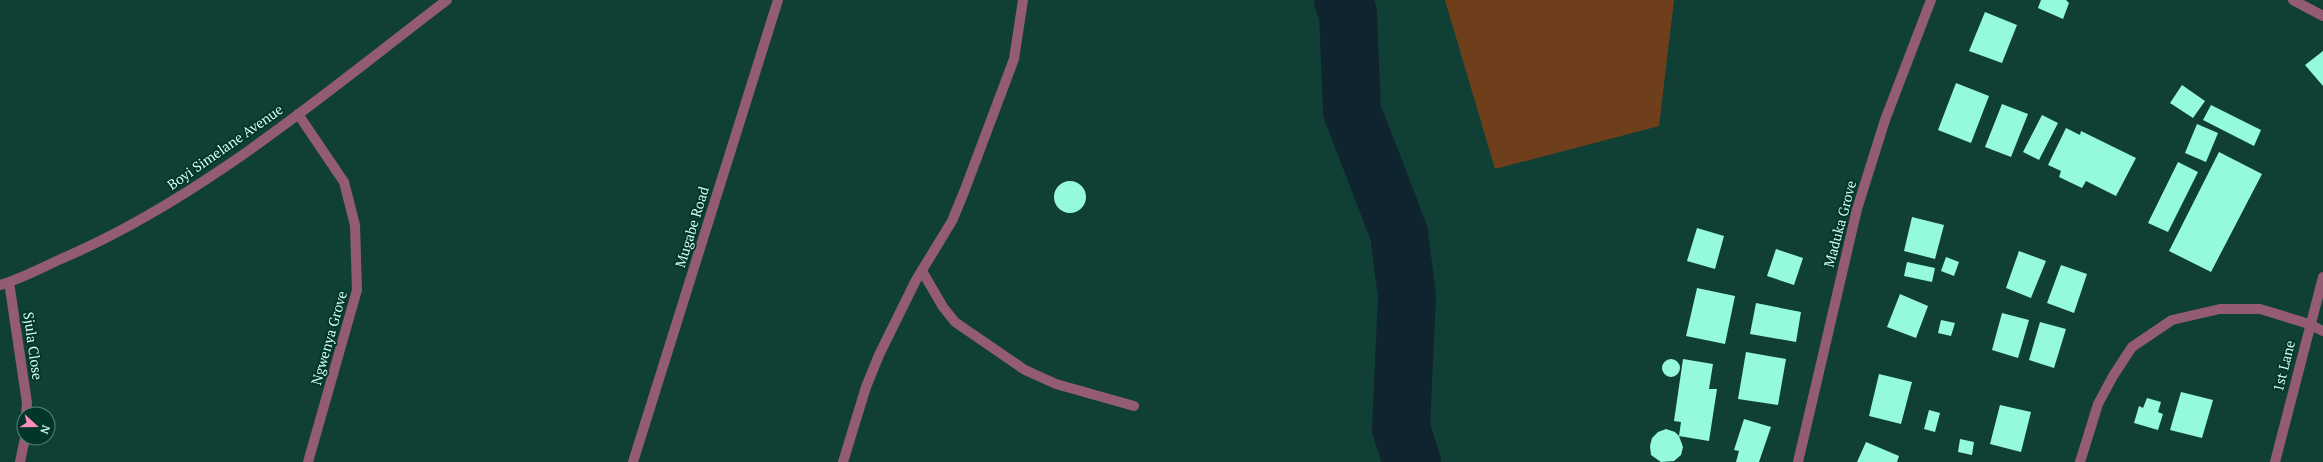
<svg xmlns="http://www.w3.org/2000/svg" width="2323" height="462" font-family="'PT Serif',serif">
<rect width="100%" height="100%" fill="#104035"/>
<path fill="#6f3f1b" d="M1445,0H1674L1659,126L1495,169Z"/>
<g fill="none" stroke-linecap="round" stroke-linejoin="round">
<path stroke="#102430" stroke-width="58" d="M1343,0L1348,13L1352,111L1399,233L1407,296L1401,428L1412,462"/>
</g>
<path fill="#95f9de" d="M2041,0H2066L2069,3L2063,19L2038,8Z
M1985,12L2017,25L2002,63L1969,51Z
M2323,51V86L2305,65Z
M1956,83L1989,96L1971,143L1938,130Z
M2182,85L2205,101L2193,118L2170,103Z
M2002,104L2028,114L2011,157L1985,147Z
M2211,105L2261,130L2254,146L2203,120Z
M2042,115L2058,123L2039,160L2023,152Z
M2197,124L2218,133L2206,162L2185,153Z
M2066,128L2080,135L2081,131L2136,158L2116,196L2086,181L2082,188L2059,177L2061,171L2048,165Z
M2219,152L2262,174L2211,272L2169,251Z
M2178,162L2198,172L2168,232L2148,223Z
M1054 197a16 16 0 1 1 32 0a16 16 0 1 1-32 0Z
M1912,217L1944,225L1935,259L1904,251Z
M1697,228L1724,236L1715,269L1687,261Z
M1776,249L1803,258L1794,285L1767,276Z
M2019,251L2046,261L2031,298L2006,288Z
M1946,257L1959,262L1954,276L1941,271Z
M1907,262L1935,268L1932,282L1904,276Z
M2061,265L2087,274L2074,313L2047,303Z
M1697,288L1735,296L1725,344L1686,336Z
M1900,294L1928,306L1916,338L1887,327Z
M1756,303L1801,312L1796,342L1750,334Z
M2002,313L2029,320L2018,358L1992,350Z
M1941,320L1955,323L1951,336L1938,333Z
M2040,322L2066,329L2054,368L2029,360Z
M1746,352L1786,359L1778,405L1738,399Z
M1662 368a9 9 0 1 1 18 0a9 9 0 1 1-18 0Z
M1683,359L1713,364L1709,389H1717L1709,441L1679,436L1683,447L1681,455L1674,461L1661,462L1651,455L1650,446L1652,438L1658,432L1666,429L1675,432L1679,436L1681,422L1674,421Z
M1879,374L1912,382L1901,424L1869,416Z
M2181,392L2213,400L2202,438L2170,430Z
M2147,398L2161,402L2158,412L2163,414L2158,430L2134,423L2139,406L2143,408Z
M2000,405L2031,412L2021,452L1990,444Z
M1929,410L1940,413L1935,432L1924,429Z
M1744,419L1771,427L1759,462H1736L1739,451L1734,450Z
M1960,439L1974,442L1972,455L1958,452Z
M1866,442L1899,456L1897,462H1857Z"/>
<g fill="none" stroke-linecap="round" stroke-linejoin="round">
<path stroke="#935c72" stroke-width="10" d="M2293,0L2323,16
M298,114L344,182L355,225L357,290L308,462
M922,271L943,307L955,322L1025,370L1056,384L1134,406
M9,282L27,403L26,414
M0,285C21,279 41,268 61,259C202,199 326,92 447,0
M20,462L25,438
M633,462L778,0
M843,462L866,387L879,355L916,280L952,221L964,192L1014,59L1023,0
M1798,462L1857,209L1885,120L1931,0
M2080,462L2098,404L2113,376L2132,347L2172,320L2220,309H2260L2309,324L2323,331
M2275,462L2323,277"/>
</g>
<g text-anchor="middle" stroke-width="4" stroke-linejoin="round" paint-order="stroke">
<g font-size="14" fill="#d4fdf1" stroke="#02362b">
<text transform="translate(225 147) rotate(-35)" y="5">Boyi Simelane Avenue</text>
<text transform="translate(1840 224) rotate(-75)" y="5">Maduka Grove</text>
<text transform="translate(692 227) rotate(-73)" y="5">Mugabe Road</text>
<text transform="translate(329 338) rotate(-74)" y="5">Ngwenya Grove</text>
<text transform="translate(33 346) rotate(82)" y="5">Sjula Close</text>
<text transform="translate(2284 366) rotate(-76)" y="5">1st Lane</text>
</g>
</g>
<g transform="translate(36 426) rotate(111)"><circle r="19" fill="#02362b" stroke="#56867a"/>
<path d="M0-3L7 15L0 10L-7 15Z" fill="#fe8ebd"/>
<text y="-6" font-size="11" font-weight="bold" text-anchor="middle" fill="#d4fdf1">N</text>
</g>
</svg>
